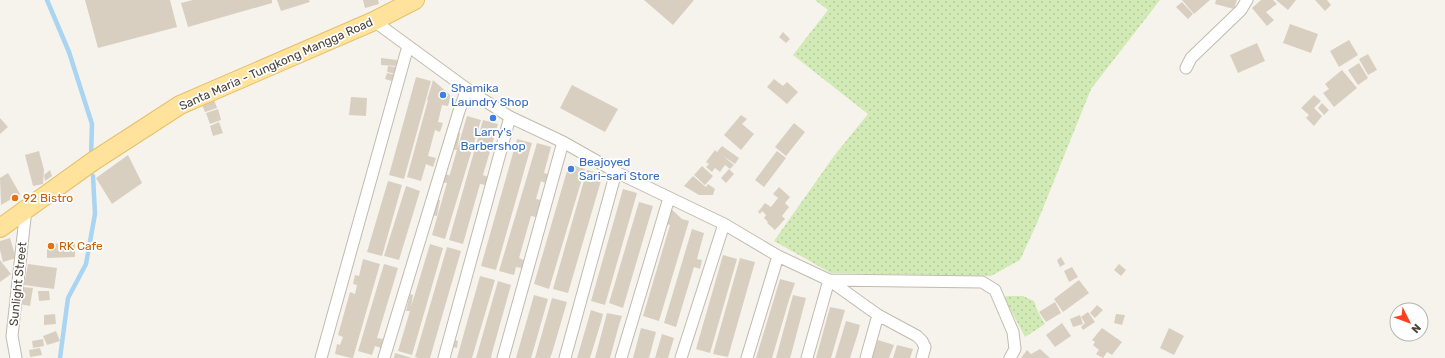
<svg xmlns="http://www.w3.org/2000/svg" width="1445" height="358" font-family="Rubik,sans-serif">
<defs>
<pattern id="green-dots" width="8" height="8" patternUnits="userSpaceOnUse"><rect width="8" height="8" fill="#d2eab5"/><path d="M2 2h.1M6 6h.1" fill="none" stroke="#b6ca9c" stroke-width="1.8" stroke-linecap="round"/></pattern>
</defs>
<rect width="100%" height="100%" fill="#f6f3ec"/>
<path fill="url(#green-dots)" d="M815,0H1160L1091,89L1037,223L1020,260L991,276L831,273L774,241L834,156L868,114L793,55L828,10Z
M1009,296H1023L1034,301L1038,312L1045,324L1025,337L1004,297Z"/>
<g fill="none" stroke-linecap="round" stroke-linejoin="round">
<path stroke="#a9d4f2" stroke-width="4.5" d="M47,0L69,52L92,124L91,157
M60,358L68,298L86,264L95,214L93,176"/>
</g>
<path fill="#d8cfc1" d="M85,0H170L177,27L98,48Z
M193,0H272V3L188,27L181,3Z
M277,0H309L310,2L281,11Z
M363,0H378L379,4L365,8Z
M644,0H694L673,25Z
M1182,0H1210L1194,14Z
M1216,0H1237L1234,9L1215,4Z
M1261,0H1273L1277,4L1266,12L1274,20L1267,26L1252,8Z
M1276,0H1296L1288,10Z
M1315,0H1327L1331,5L1325,11Z
M1182,2L1193,14L1188,19L1176,7Z
M1290,24L1318,34L1311,53L1283,43Z
M783,32L790,39L786,43L779,37Z
M1349,40L1358,55L1339,67L1330,51Z
M1257,43L1265,61L1238,73L1230,55Z
M1368,54L1377,70L1368,75L1359,59Z
M381,58L397,60V66L381,65Z
M1359,63L1368,78L1358,85L1348,70Z
M388,66L397,67L396,74L387,72Z
M1342,70L1357,88L1334,107L1323,93L1329,89L1325,84Z
M387,73L396,75L395,82L385,79Z
M416,77L431,81L404,179L389,175Z
M774,79L783,86L787,82L798,92L787,104L767,87Z
M433,80L450,95V98L448,106L442,105L438,122L443,123L440,132L435,130L428,156L436,158L433,167L426,164L421,181L407,177L428,100H427Z
M572,85L618,109L605,132L560,108Z
M1314,95L1321,101L1314,108L1322,116L1314,126L1306,118L1309,115L1301,108Z
M213,97L217,108L205,112L201,102Z
M351,97L367,98L366,116L349,115Z
M1322,103L1329,110L1324,115L1318,108Z
M218,109L221,120L210,124L206,113Z
M741,115L747,119L742,124L754,134L741,150L724,135Z
M467,116L481,120L445,239L432,235L447,183L441,182L444,174L449,175V177Z
M0,118L8,127L0,134Z
M483,120L498,124L483,175L488,177L485,185L480,184L463,244L449,240Z
M219,122L223,133L213,136L210,126Z
M794,123L805,132L786,156L775,147Z
M455,132L460,133L457,150L452,149Z
M517,139L532,143L496,270L481,266Z
M537,143L551,147L544,173L548,174L545,183L541,181L536,199L541,200L536,217L531,216L519,258L524,260L522,268L516,267L514,275L499,271Z
M722,146L739,158L735,164L723,156L734,165L730,169L725,165L720,172L715,168L712,172L706,167L709,164L706,162L715,150L717,152Z
M39,151L44,170L43,184L33,186L25,155Z
M777,151L786,158L764,187L755,180Z
M128,155L142,183L112,204L96,178Z
M569,164L585,169L549,289L534,284Z
M702,166L713,176L705,185L694,175Z
M729,169L734,174L726,183L721,178Z
M50,170L52,176L45,181L44,175Z
M587,170L603,174L568,293L553,289Z
M8,173L20,194L1,205L0,178Z
M693,176L706,187L708,184L715,189L713,195H699L684,186Z
M388,181L402,185L382,256L367,252Z
M406,186L420,191L399,260L384,256Z
M779,187L790,197L785,203L789,207L782,216L785,219L775,230L767,223L768,222L764,218L766,215L762,211L760,214L758,212L765,203L771,207L778,198L773,194Z
M623,189L637,193L605,305L591,301Z
M436,199L440,200L437,216L432,215Z
M639,202L653,206L623,308L609,303Z
M668,206L682,219L689,221L659,321L643,316L670,225L663,223Z
M692,229L704,233L697,259L702,260L700,269L694,267L676,327L664,323Z
M10,238L16,258L3,262L0,250V241Z
M75,243V257L47,258V244Z
M430,244L443,248L412,355L398,351L410,311H406L410,294L413,295L411,307Z
M447,247L461,251L430,358H418L415,357Z
M723,255L737,259L710,353L696,349Z
M1061,257L1065,264L1060,267L1057,260Z
M740,258L755,262L728,357L713,354Z
M363,259L380,264L353,358H351L335,354L337,344L340,345L343,337L338,335L350,292L355,294L357,285L353,284L355,275L359,276Z
M0,260L11,274L0,282Z
M28,264L57,268L54,289L24,285Z
M384,264L398,268L377,338L383,339L381,348L375,346L372,355L358,351Z
M1119,264L1126,270L1121,276L1114,270Z
M1072,267L1078,277L1069,282L1064,271Z
M480,276L495,280L485,314L472,358H457Z
M780,279L795,283L789,300L772,358H756Z
M1079,280L1089,293L1063,312L1054,299Z
M498,281L511,285L492,353L491,358H476Z
M23,287L33,288L30,306L19,304Z
M38,291H49L50,300L39,301Z
M534,295L548,299L536,341L531,358H516Z
M793,295L806,298L791,355L790,358H776Z
M552,298L567,302L552,353L550,358H535Z
M1055,302L1061,313L1046,322L1039,312Z
M1097,305L1103,310L1095,318L1090,313Z
M830,307L845,310L831,358H816Z
M591,310L603,314L601,322L590,358H577Z
M1088,312L1095,322L1083,330L1081,327L1085,323L1081,317Z
M607,313L622,316L619,325L610,358H595Z
M55,314L56,324L44,325V315Z
M1116,314L1125,315L1122,325L1114,323Z
M1080,315L1083,324L1073,327L1070,319Z
M846,321L860,325L858,333L850,358H835Z
M1062,323L1071,336L1055,347L1046,335Z
M641,328L656,332L649,358H633Z
M1102,328L1122,342L1112,355L1107,352L1103,358L1096,354L1099,350L1093,345L1095,342L1092,340Z
M1169,328L1184,336L1174,355L1160,348Z
M56,331L60,341L47,345L43,336Z
M662,334L674,338L668,358H655Z
M43,339L44,346L33,348L32,341Z
M454,340L458,341L457,348L453,347Z
M878,340L894,345L889,358H872Z
M897,345L913,349L910,358H893Z
M40,348L42,355L30,357L29,350Z
M1040,349L1050,358H1021L1027,350L1031,354Z
M395,353L412,358H394Z"/>
<g fill="none" stroke-linecap="round" stroke-linejoin="round">
<g stroke="#c2bbae" stroke-width="13">
<path id="street" d="M374,21L467,89L510,117L563,142L616,172L724,224L778,256L829,280L878,315L917,336L922,341L925,347L922,358
M1186,68L1191,58L1241,10L1247,0
M829,280L982,282L995,290L1013,332L1015,349L1010,358
M16,358L12,336L26,209
M321,358L408,46
M384,358L459,111L467,89
M444,358L510,117
M503,358L563,142
M565,358L616,172
M621,358L669,198
M681,358L724,224
M747,358L778,256
M807,358L829,280
M866,358L878,315"/>
</g>
<g stroke="#e6c16a" stroke-width="20">
<path id="primary" d="M0,228L92,162L180,105L374,21L415,0"/>
</g>
<use href="#street" stroke="#fff" stroke-width="11"/>
<use href="#primary" stroke="#ffe39c" stroke-width="18"/>
</g>
<g fill="#3f7fe0" stroke="#fff" stroke-width="1.5">
<circle cx="443" cy="95" r="4"/>
<circle cx="493" cy="118" r="4"/>
<circle cx="571" cy="169" r="4"/>
</g>
<g fill="#e8710a" stroke="#fff" stroke-width="1.5">
<circle cx="15" cy="198" r="4"/>
<circle cx="51" cy="246" r="4"/>
</g>
<g text-anchor="middle" stroke-width="3.5" stroke-linejoin="round" paint-order="stroke">
<g font-size="12" fill="#4b4439" stroke="#fff">
<text transform="translate(276 64) rotate(-24)" y="4">Santa Maria - Tungkong Mangga Road</text>
<text transform="translate(18 284) rotate(-84)" y="4">Sunlight Street</text>
</g>
<g font-size="12" fill="#366cbe" stroke="#fff" text-anchor="start">
<text x="451" y="92">Shamika<tspan x="451" dy="14">Laundry Shop</tspan></text>
<text x="493" y="136" text-anchor="middle">Larry's<tspan x="493" dy="14">Barbershop</tspan></text>
<text x="579" y="166">Beajoyed<tspan x="579" dy="14">Sari-sari Store</tspan></text>
</g>
<g font-size="12" fill="#c56008" stroke="#fff" text-anchor="start">
<text x="23" y="202">92 Bistro</text>
<text x="59" y="250">RK Cafe</text>
</g>
</g>
<g transform="translate(1409 322) rotate(132)"><circle r="19" fill="#ffffff" stroke="#b7b4b0"/>
<path d="M0-3L7 15L0 10L-7 15Z" fill="#fc3f1d"/>
<text y="-6" font-size="11" font-weight="bold" text-anchor="middle" fill="#4b4439">N</text>
</g>
</svg>
